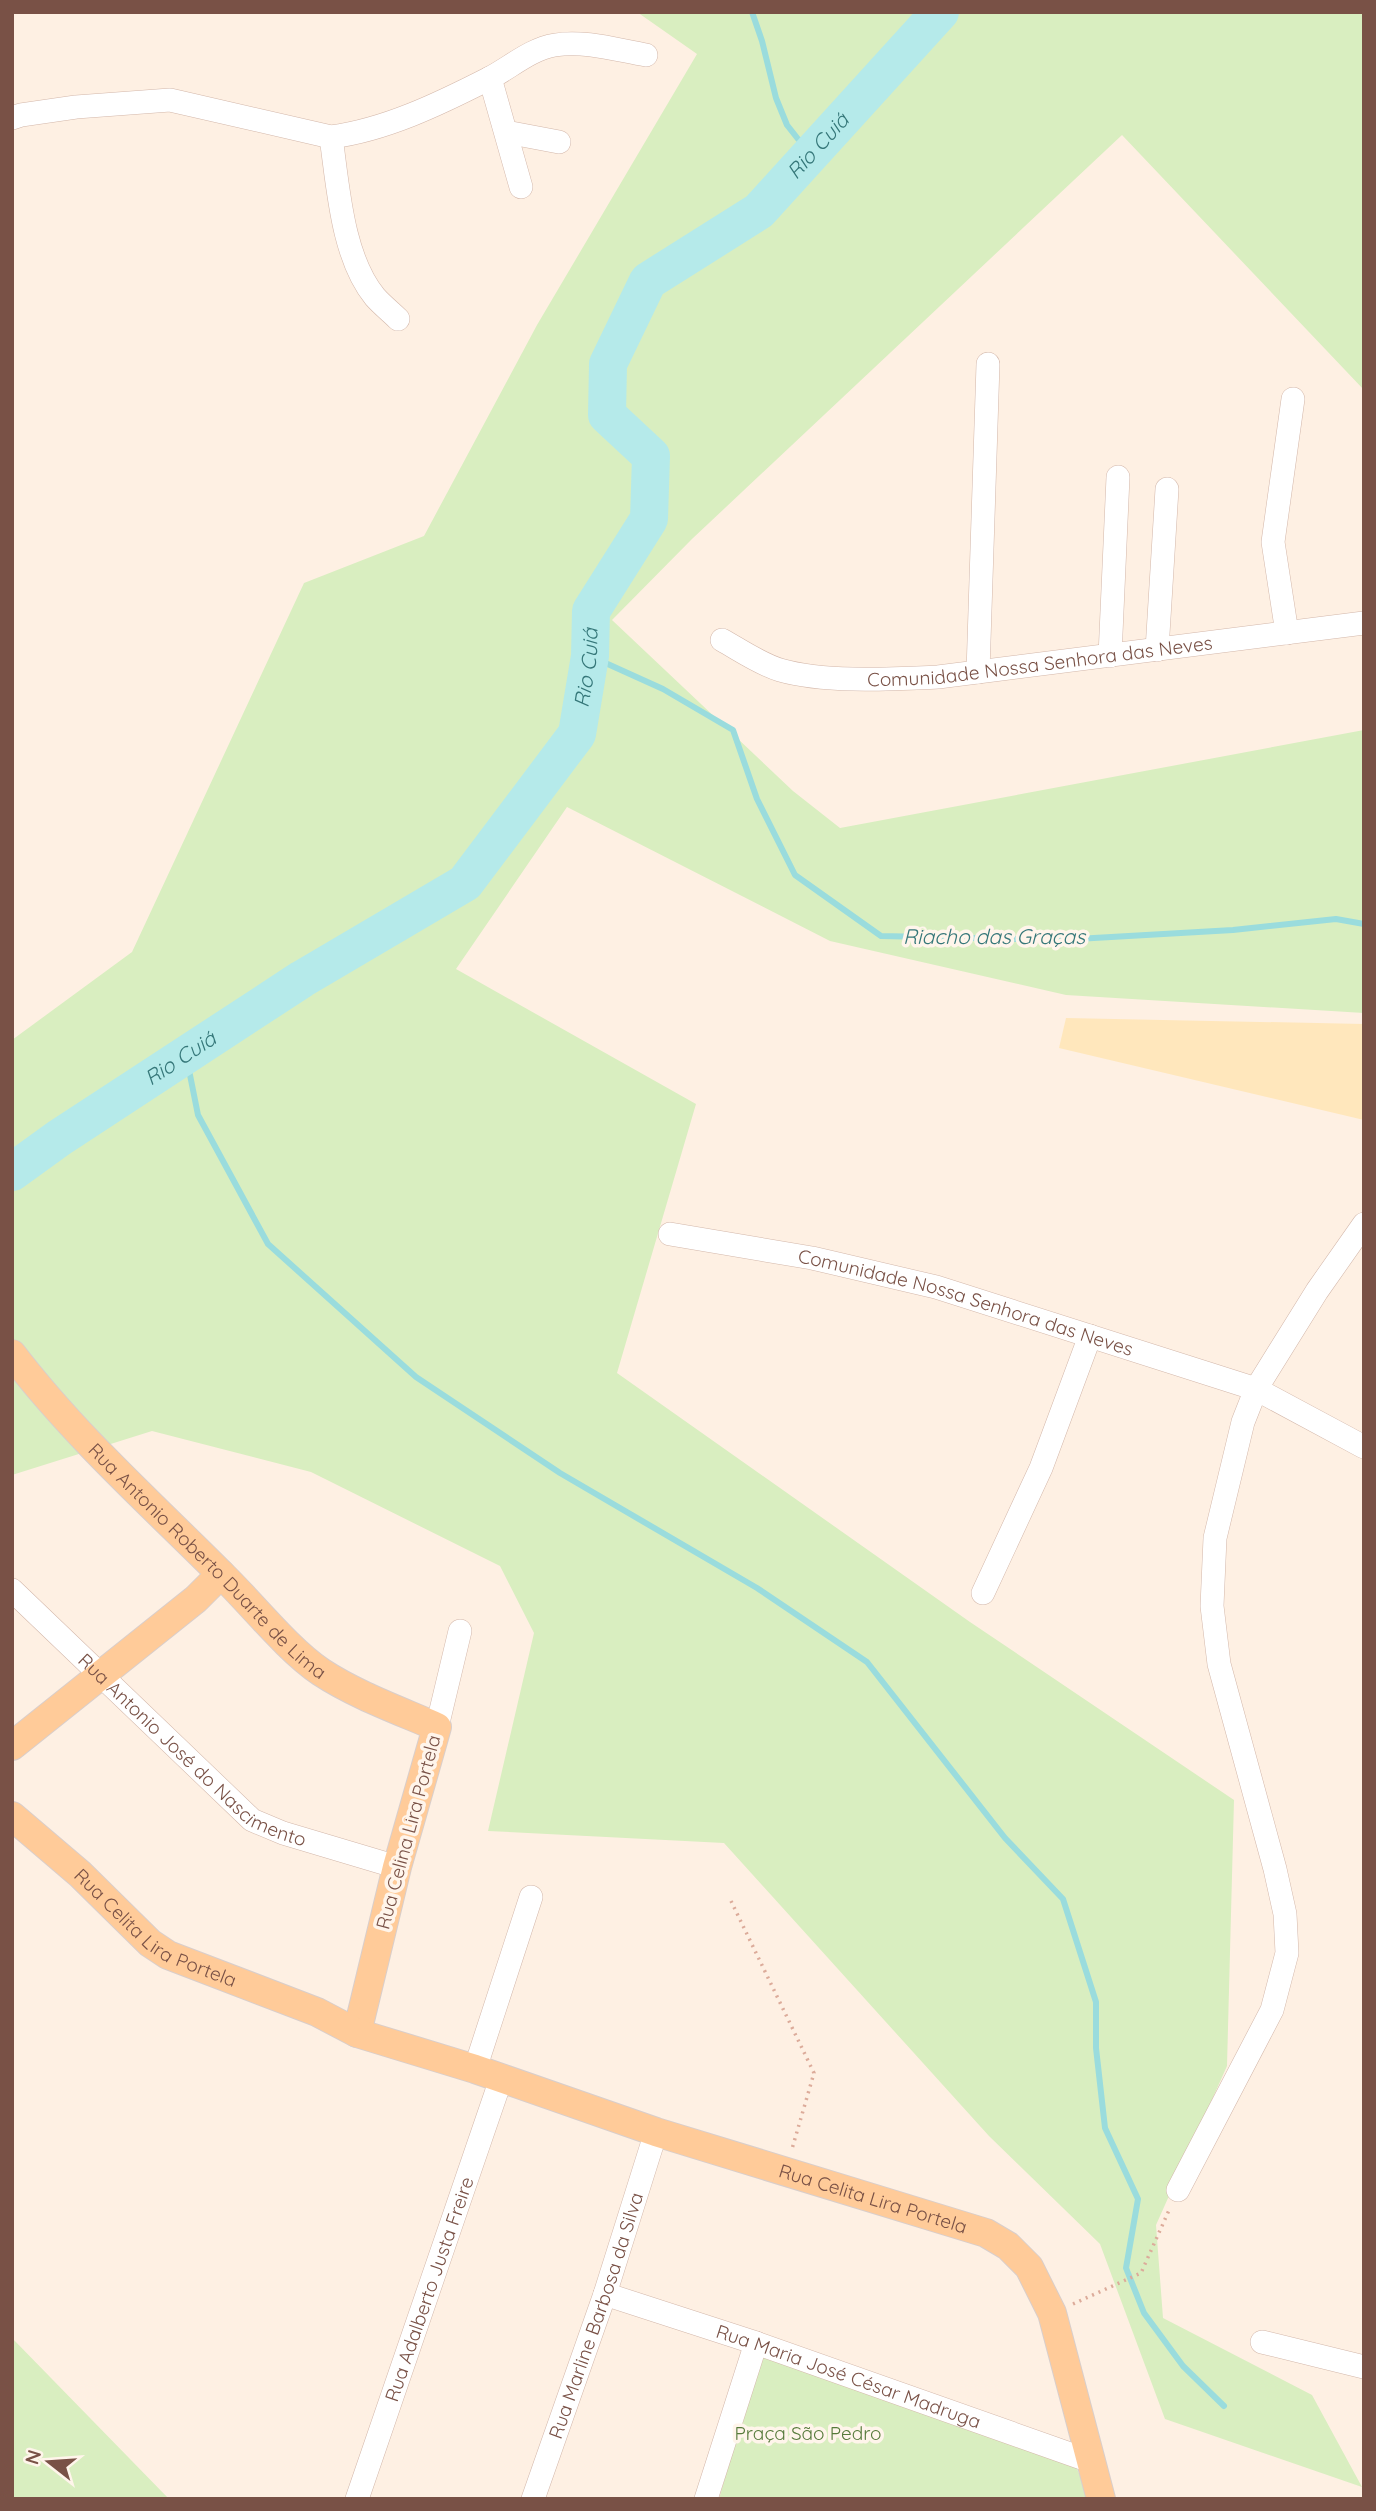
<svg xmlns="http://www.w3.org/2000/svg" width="1376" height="2511" font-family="Quicksand,sans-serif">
<rect width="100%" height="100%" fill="#fef0e3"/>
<path fill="#d9eec0" d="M637,12H1364V390L1122,135L692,539L612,620L793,791L840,828L1364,730V1013L1066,995L830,941L567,807L456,969L696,1104L617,1373L970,1622L1234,1800L1227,2066L1156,2225L1163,2318L1312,2395L1362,2487L1165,2419L1100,2244L989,2136L724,1843L488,1831L534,1633L500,1566L311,1472L152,1431L12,1475V1040L132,952L304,583L424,536L537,325L697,54Z
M12,2338L169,2499H12Z
M762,2347L1072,2457L1090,2499H719Z"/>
<path fill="#ffe7bc" d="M1066,1018L1364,1024V1120L1059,1048Z"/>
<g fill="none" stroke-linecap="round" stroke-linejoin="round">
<path stroke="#9adcdd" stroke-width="6" d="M752,12L762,41L776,98L787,125L798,139L814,149
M590,656L663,689L733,730L757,799L795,875L881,936L1059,940L1233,930L1336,919L1364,924
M186,1055L198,1115L268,1244L416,1377L560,1473L757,1588L867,1662L1005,1838L1063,1899L1096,2002V2048L1105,2128L1138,2199L1126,2268L1144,2313L1183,2366L1224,2406"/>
<path stroke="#b5eaea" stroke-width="38" id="s1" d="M12,1172L59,1138L302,979L465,883L577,734L590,656L591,611L649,519L651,456L607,415L608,364L648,281L759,211L940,12"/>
<g stroke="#d3b7aa" stroke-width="24">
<g id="minor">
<path d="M490,78L521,187"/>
<path d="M12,118L21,115L76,107L170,100L331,137C385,130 439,104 488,79C510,68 530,49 555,45C584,40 617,50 646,55"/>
<path d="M506,132L559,142"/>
<path d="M331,137C338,186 342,257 375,297C382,305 391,312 398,319"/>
<path d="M1287,633L1273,542L1293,399"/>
<path id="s2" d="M722,640C740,650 760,664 780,670C825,683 892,679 938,677L1364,623"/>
<path d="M1157,650L1167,489"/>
<path d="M1110,656L1118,477"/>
<path d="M978,672L988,364"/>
<path id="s3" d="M670,1234L812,1258L936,1287L1256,1389L1364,1447"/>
<path id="s4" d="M12,1590L252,1820L283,1833L397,1867"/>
<path d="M983,1593L1041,1468L1090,1336"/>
<path d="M437,1727L460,1631"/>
<path d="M475,2069L531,1897"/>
<path d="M1178,2190L1272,2010L1287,1953L1285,1914L1275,1869L1219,1664L1212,1606L1215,1538L1243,1422L1256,1389L1317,1291L1364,1224"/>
<path id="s5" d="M605,2294L756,2343L1090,2461"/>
<path d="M1262,2342L1364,2367"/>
<path id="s6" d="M357,2499L501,2079"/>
<path id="s7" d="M533,2499L605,2294L656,2132"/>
<path d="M706,2499L756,2343"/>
</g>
</g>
<g stroke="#d9cecb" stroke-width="30">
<g id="major">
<path id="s8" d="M12,1354C74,1435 150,1503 222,1575C252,1604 287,1649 321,1672C356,1695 398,1710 437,1727L397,1867L357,2033"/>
<path d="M12,1746L196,1599L221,1574"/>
<path id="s9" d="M12,1816L80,1874L150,1943L168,1955L317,2012L357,2033L475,2069L656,2132L986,2233L1008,2246L1029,2267L1052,2313L1101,2499"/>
</g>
</g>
<path stroke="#dcab9a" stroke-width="3.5" stroke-dasharray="2 5" stroke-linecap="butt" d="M731,1901L814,2073L792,2149
M1073,2304L1141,2273L1170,2208"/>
<use href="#minor" stroke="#fff" stroke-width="23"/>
<use href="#major" stroke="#ffcb99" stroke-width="28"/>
</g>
<g text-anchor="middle" stroke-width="7" stroke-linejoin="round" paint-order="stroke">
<g font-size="19" fill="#795146" stroke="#fff5eb">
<text dy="7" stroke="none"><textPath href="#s2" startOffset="327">Comunidade Nossa Senhora das Neves</textPath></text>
<text dy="7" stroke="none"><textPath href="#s3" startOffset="304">Comunidade Nossa Senhora das Neves</textPath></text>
<text dy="7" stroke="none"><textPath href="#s8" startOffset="285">Rua Antonio Roberto Duarte de Lima</textPath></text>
<text dy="7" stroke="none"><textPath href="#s4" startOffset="243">Rua Antonio José do Nascimento</textPath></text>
<text transform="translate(408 1832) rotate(-75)" y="7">Rua Celina Lira Portela</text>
<text dy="7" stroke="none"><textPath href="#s9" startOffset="184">Rua Celita Lira Portela</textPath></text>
<text dy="7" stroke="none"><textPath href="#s9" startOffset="956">Rua Celita Lira Portela</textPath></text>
<text dy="7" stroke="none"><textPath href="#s6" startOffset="222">Rua Adalberto Justa Freire</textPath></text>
<text dy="7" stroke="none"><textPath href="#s7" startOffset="194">Rua Marline Barbosa da Silva</textPath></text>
<text dy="7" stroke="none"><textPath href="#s5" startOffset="257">Rua Maria José César Madruga</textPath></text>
</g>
<g font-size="19" fill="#567a3a" stroke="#fff5eb">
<text x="808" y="2440">Praça São Pedro</text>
</g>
<g font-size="21" font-style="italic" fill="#357779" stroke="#fff5eb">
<text dy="7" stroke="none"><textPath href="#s1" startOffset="1442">Rio Cuiá</textPath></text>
<text dy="7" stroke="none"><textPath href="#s1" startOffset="791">Rio Cuiá</textPath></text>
<text x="994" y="944">Riacho das Graças</text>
<text dy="7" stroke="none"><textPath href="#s1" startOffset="203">Rio Cuiá</textPath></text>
</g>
</g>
<rect width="1376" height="2511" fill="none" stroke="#795146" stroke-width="28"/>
<g transform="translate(49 2462) rotate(287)" stroke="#fff5eb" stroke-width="5" paint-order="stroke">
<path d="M0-5L12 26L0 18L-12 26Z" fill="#795146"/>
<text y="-10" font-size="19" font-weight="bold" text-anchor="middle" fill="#795146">N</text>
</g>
</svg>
